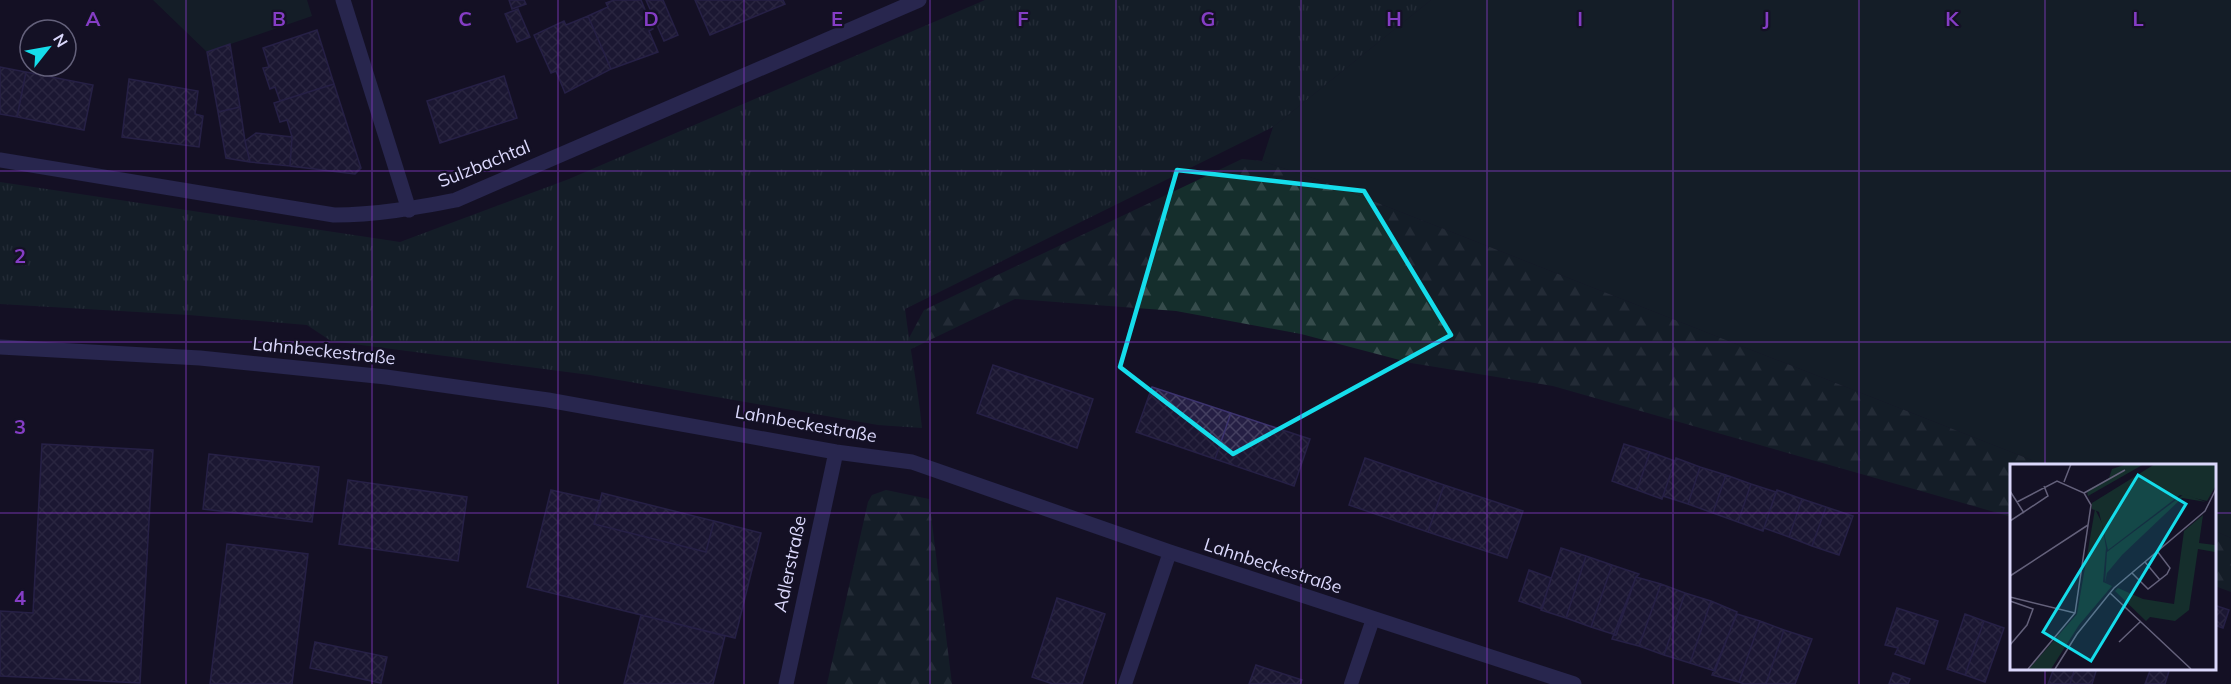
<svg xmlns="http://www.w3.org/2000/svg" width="2231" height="684" font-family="Mulish,sans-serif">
<defs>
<pattern id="forest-firs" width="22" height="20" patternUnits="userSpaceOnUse" patternTransform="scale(1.5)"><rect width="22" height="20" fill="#152e2c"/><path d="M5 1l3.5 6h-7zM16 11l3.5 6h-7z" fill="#364c4c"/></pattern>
<pattern id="park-tufts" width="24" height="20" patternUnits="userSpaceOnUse" patternTransform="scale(1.5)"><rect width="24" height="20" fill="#152e2c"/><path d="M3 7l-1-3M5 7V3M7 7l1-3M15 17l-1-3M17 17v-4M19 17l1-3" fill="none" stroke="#364c4c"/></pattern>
<pattern id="building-cross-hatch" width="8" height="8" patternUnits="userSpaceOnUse" patternTransform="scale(1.5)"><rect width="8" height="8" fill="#251f44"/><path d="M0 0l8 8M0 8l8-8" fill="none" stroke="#443f60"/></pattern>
</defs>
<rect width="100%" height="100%" fill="#141125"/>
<path fill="#152e2c" d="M153,0H307L312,16L207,52Z
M1431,0H2231V538L2215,531L2214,465H2044L1322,181L1262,161L1273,127Z"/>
<path fill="url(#forest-firs)" d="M1242,159L1262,161L1322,181L2044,465H2012V517L1553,386L1411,363L1301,334L1176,311L1015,299L909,350V338L924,310Z
M886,490L929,499L952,684H827L868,502L872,495Z
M2215,531L2231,538V592L2215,586Z"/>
<path fill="url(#park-tufts)" d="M985,0H1431L1273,127L905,309C910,349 918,388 922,428L878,425L590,375L331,341L307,325L189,315L0,304V182L400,242L569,179Z"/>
<path fill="url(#building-cross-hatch)" stroke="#3c336e" stroke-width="1.5" d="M509,0H524L526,4L512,9Z
M614,0H641L653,29L649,31L658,52L611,69L588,16L608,7L606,3Z
M646,0H663L678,35L664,41Z
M695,0H783L785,4L710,35Z
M518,9L530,37L517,42L505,14Z
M588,16L611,69L565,93L556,71L551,73L534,35L564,21L566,25Z
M317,30L334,84L280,101L275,87L270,89L263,68L269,67L263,48Z
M230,44L240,107L218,112L207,52Z
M0,67L26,72L17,117L0,114Z
M26,72L93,85L84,130L17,117Z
M504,76L517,118L440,143L427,101Z
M129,79L198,91L195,114L203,116L199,147L122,137Z
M334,84L361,168L355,174L290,166L292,137L287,120L280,122L274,103Z
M240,107L245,141L250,162L226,158L218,112Z
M256,133L292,137L290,166L250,162L245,141Z
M993,365L1093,399L1077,448L977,413Z
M1152,387L1231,413L1215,459L1136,432Z
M1231,413L1310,439L1294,486L1215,459Z
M42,444L153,450L140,683L0,676V611L33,613Z
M1624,444L1650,452L1637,490L1612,481Z
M1650,452L1675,461L1662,499L1637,490Z
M209,454L319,467L312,522L203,509Z
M1365,458L1444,485L1428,532L1349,505Z
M1676,458L1700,467L1688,504L1663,496Z
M1700,467L1726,475L1713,513L1688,504Z
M1726,475L1751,484L1738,522L1713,513Z
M348,480L467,497L458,561L339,544Z
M1751,484L1776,492L1763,531L1738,522Z
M1444,485L1523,511L1507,558L1428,532Z
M551,490L601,501L594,524L706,552L714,521L761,533L735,638L527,587Z
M1777,490L1802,499L1789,537L1764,528Z
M602,493L714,521L706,552L594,524Z
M1802,499L1826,507L1812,546L1789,537Z
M1826,507L1853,516L1839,555L1812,546Z
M227,544L308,554L292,684H210Z
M1561,548L1586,556L1566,618L1541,610Z
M1586,556L1612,565L1591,627L1566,618Z
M1612,565L1639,574L1636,577L1616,635L1591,627Z
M1529,570L1551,578L1542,609L1519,601Z
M1636,577L1661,584L1639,646L1612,639Z
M1661,584L1685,593L1664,655L1639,646Z
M1685,593L1711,601L1690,663L1664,655Z
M1057,598L1105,614L1082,684H1053L1032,677Z
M1711,601L1737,612L1715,671L1690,663Z
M2214,605L2229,610L2223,628L2214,625Z
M1897,608L1938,621L1924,664L1895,654L1898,648L1885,645Z
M1737,614L1760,621L1739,682L1712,675Z
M1965,614L1984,621L1965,675L1947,669Z
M641,615L725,636L713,684H624Z
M1760,621L1784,630L1766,684H1744L1739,682Z
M1984,621L2004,628L1985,682L1965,675Z
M1784,630L1812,639L1795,684H1766Z
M315,642L387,657L381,683L310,668Z
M1256,665L1302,680L1300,684H1249Z
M2054,668H2075L2070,684H2048Z
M2075,668H2097L2092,684H2070Z
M2151,668H2170L2165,684H2145Z
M1893,673L1910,679L1908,684H1889Z"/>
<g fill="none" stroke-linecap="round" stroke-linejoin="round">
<path stroke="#404080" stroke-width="14" d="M1125,684L1170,552
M1351,684L1373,619"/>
<path stroke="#404080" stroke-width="15" d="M343,0L409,210
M0,160L334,215C376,215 415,208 456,200L919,0
M0,347L200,358L386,377L548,400L836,452L912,462L1170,552L1574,684
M786,684L836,452"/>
</g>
<path d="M0 0H2231V684H0ZM1177,170L1364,191L1451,335L1233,454L1120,367Z" fill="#141125" fill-opacity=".55" fill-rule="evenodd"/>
<path fill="none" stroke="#15ddeb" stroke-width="4.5" stroke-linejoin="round" d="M1177,170L1364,191L1451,335L1233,454L1120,367Z"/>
<path fill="none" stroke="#853dc5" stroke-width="1.5" stroke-opacity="0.55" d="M186,0V684M372,0V684M558,0V684M744,0V684M930,0V684M1116,0V684M1301,0V684M1487,0V684M1673,0V684M1859,0V684M2045,0V465M0,171H2231M0,342H2231M0,513H2012M2214,513H2231M2045,668V684"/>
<g text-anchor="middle" stroke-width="4.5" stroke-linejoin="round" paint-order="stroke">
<g font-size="18" fill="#dbd8fc" stroke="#141125">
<text transform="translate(484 164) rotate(-22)" y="6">Sulzbachtal</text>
<text transform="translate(324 351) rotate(6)" y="6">Lahnbeckestraße</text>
<text transform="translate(806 424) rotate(10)" y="6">Lahnbeckestraße</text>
<text transform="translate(790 564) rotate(-78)" y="6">Adlerstraße</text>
<text transform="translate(1273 566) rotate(18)" y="6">Lahnbeckestraße</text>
</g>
</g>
<g transform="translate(2010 464)">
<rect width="206" height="206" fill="#141125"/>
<path d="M117,0H134L78,32L77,27L99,14L102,5ZM145,0H205V23L197,37L170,31L98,86L89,48L82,45V39Z" fill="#152e2c"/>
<path d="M174,30L196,38L172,34L112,91L97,109L95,119L97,88ZM193,51L189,79L205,81V88L188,85L179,146L165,157L140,153L136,157L105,127L108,124L133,135L164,140L174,67Z" fill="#152e2c"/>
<path d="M85,45L92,59L96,84L93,118L102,122L69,161L41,205H19L67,150Z" fill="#152e2c"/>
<path fill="none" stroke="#64617b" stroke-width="1.5" d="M54,18L61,0M0,27L14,49M74,29L115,6M7,38L47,17L74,29L81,41L65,149L18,205M0,57L38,32L34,22M135,98L150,116M122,109L138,125L157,110L160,104L147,87M0,112L78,61M100,129L181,205M0,133L65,149M0,137L23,145L17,161L0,181M109,178L131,157M45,205L67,170L104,124L195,47L206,25"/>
<path fill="#15ddeb" fill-opacity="0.15" stroke="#15ddeb" stroke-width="3" d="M128,11L176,40L81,197L33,168Z"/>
<rect width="206" height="206" fill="none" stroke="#dbd8fc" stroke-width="3"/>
</g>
<g font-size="20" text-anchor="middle" font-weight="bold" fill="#853dc5" stroke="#141125" stroke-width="4.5" stroke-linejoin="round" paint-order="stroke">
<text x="93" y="26">A</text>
<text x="279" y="26">B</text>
<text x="465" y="26">C</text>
<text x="651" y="26">D</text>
<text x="837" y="26">E</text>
<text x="1023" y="26">F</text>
<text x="1208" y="26">G</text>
<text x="1394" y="26">H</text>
<text x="1580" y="26">I</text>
<text x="1766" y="26">J</text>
<text x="1952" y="26">K</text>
<text x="2138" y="26">L</text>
<text x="20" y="263">2</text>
<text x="20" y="434">3</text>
<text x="20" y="605">4</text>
</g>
<g transform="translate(48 48) rotate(59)"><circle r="28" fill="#141125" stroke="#64617b" stroke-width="1.5"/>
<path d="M0-4.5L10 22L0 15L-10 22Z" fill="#15ddeb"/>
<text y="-9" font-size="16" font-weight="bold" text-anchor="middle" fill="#dbd8fc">N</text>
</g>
</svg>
